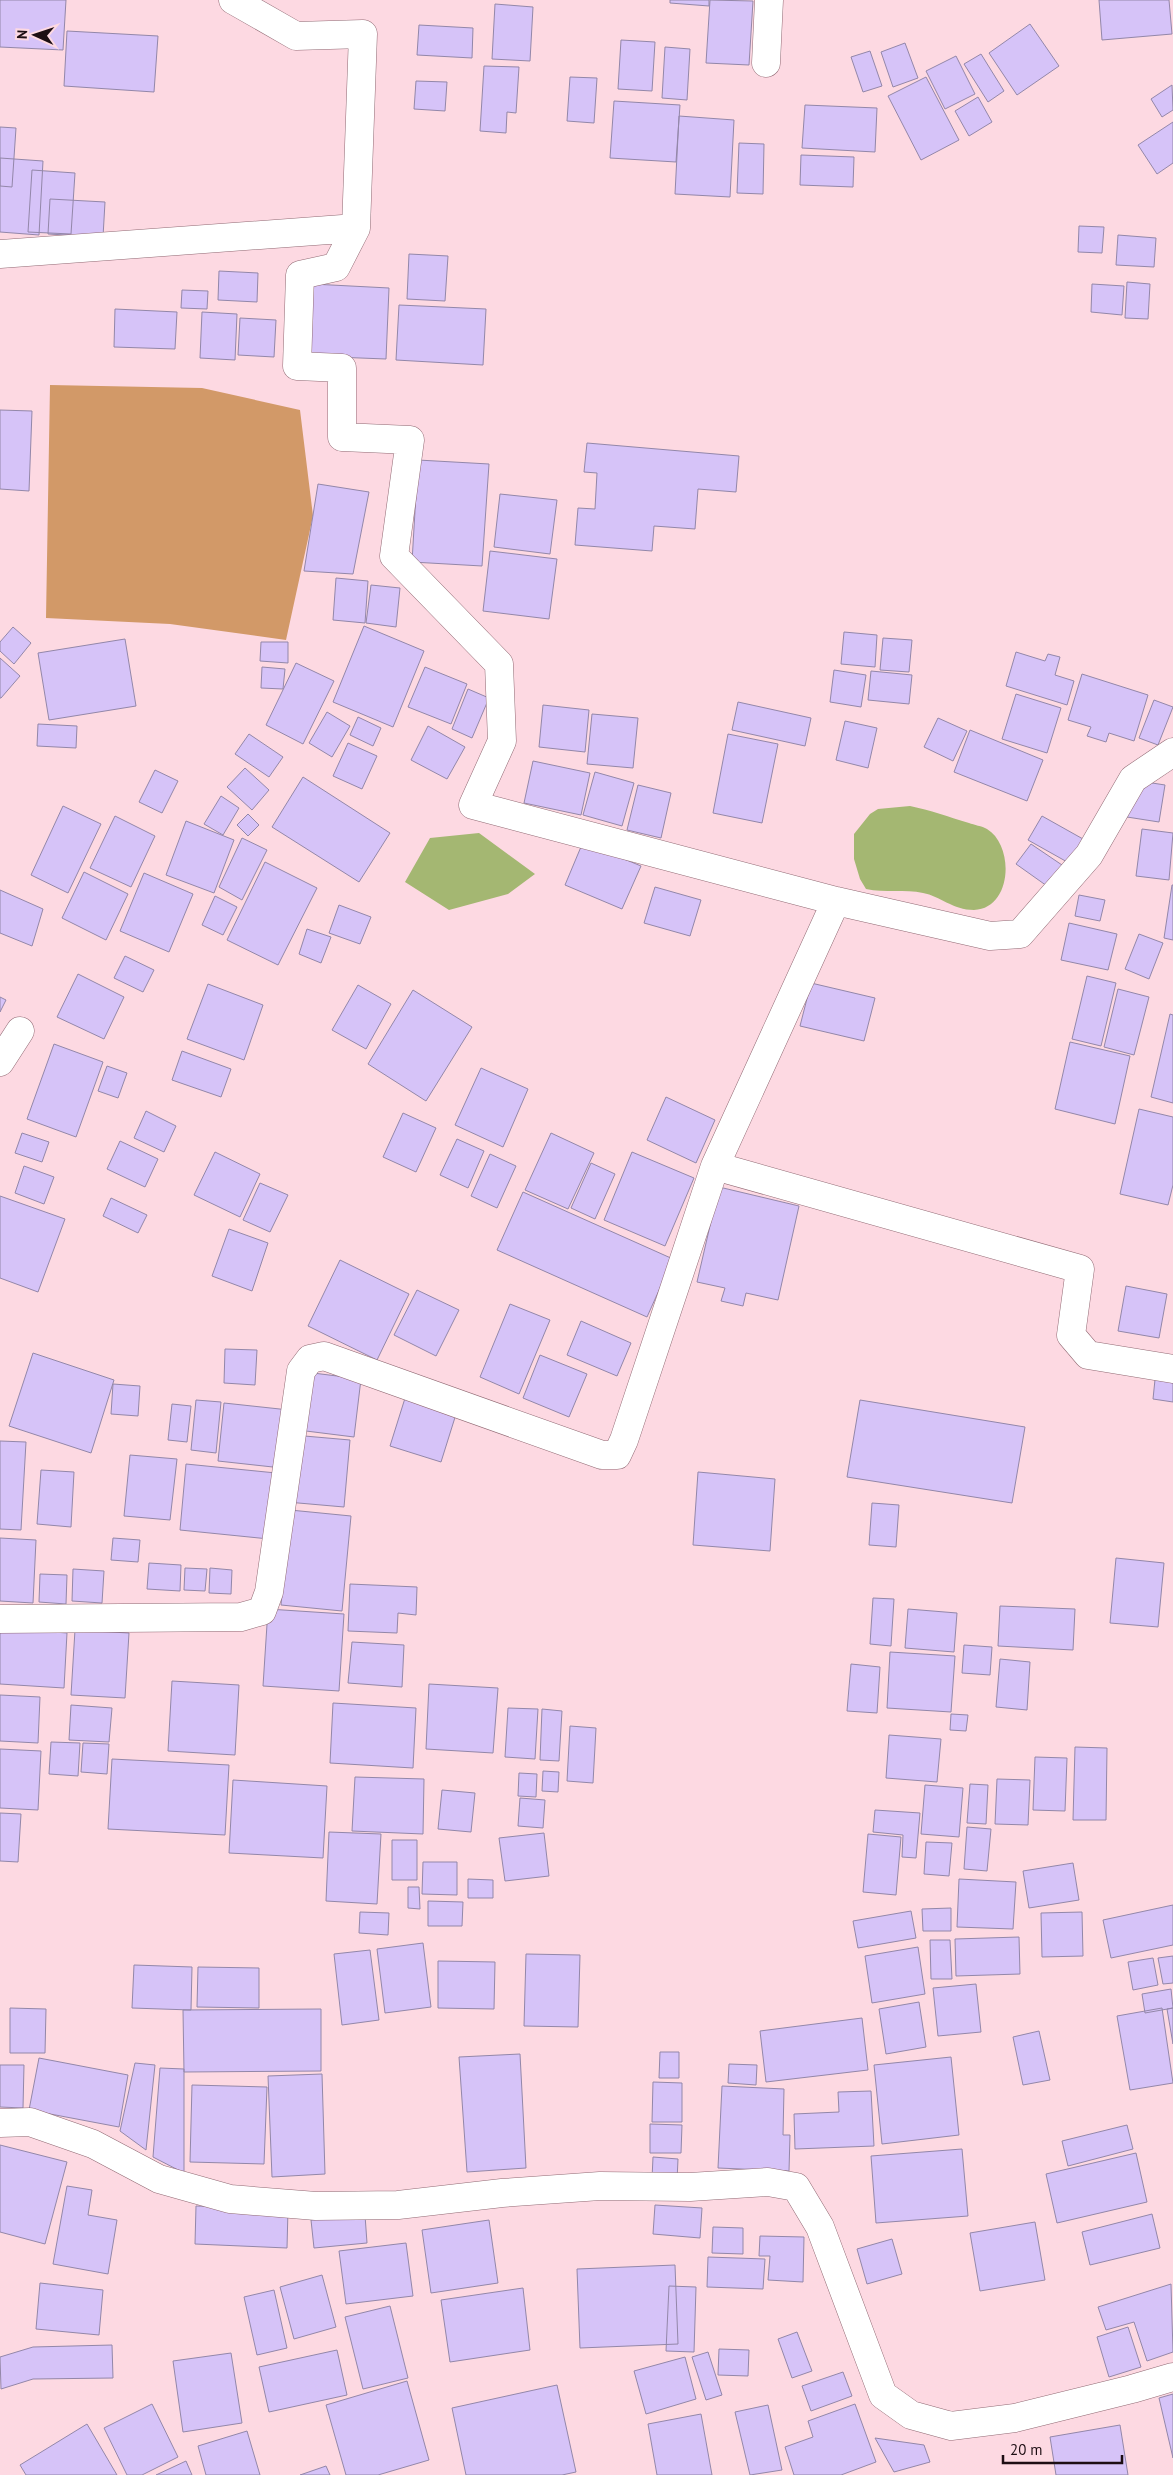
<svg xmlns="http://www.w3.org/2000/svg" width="1173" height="2475" font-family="'PT Sans',sans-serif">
<rect width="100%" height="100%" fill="#fdd9e2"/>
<path fill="#d29968" d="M50,385L202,388L300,410L313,516L286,640L170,624L46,618Z"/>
<path fill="#a4b772" d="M910,806C930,810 949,817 969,823C974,825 982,826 987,829C1015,846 1012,909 974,910C953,910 940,896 923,893C905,889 885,893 866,889L860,879L854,859V834L870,814L878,809Z
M479,833L535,874L508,894L449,910L405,882L430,838Z"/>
<path fill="#d6c3f8" stroke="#9387a9" d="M0,0H66L63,50L0,47Z
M670,0H709V6L670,3Z
M710,0L753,1L749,65L706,63Z
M1099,0H1169L1172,34L1102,40Z
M495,4L533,7L530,61L492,59Z
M1030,24L1059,66L1017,95L989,53Z
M419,25L473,28L472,58L417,55Z
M67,31L158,36L154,92L64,86Z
M621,40L655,42L652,91L618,89Z
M905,43L918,78L893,87L881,52Z
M665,47L690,49L687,100L662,98Z
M870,51L882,86L863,92L851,57Z
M981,54L1004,91L988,102L964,64Z
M956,56L975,94L945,109L926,71Z
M484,66L519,67L516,113L507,112L506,133L480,131Z
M570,77L597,78L594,123L567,121Z
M926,77L959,140L921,160L888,96Z
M416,81L447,82L445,111L414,109Z
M1172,85L1173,110L1162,117L1151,99Z
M978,97L992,122L969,136L955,111Z
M614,101L680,105L676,162L610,158Z
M805,105L877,108L875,152L802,148Z
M679,116L734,120L730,197L675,194Z
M1173,122V163L1157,174L1138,145Z
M0,127L16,128L12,187L0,186Z
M739,143L764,144L763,194L737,193Z
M801,155L854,157L853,187L800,185Z
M0,158L43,161L39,235L0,232Z
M32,170L75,173L71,234L28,232Z
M50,199L105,202L103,237L48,234Z
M1079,226L1104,227L1102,253L1078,252Z
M1118,235L1156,238L1154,267L1116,265Z
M409,254L448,256L445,301L407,299Z
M219,271L258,273L257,302L218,300Z
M1127,282L1150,284L1148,319L1125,318Z
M312,284L389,288L386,359L309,356Z
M1092,284L1124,286L1122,315L1091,312Z
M182,290L208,291L207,309L181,308Z
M399,305L486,309L483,365L396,360Z
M115,309L177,312L175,349L114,347Z
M202,312L237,314L235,360L200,358Z
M240,318L276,320L274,357L238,355Z
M0,410L32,411L29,491L0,489Z
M587,443L739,456L736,492L698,489L695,529L654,526L652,551L575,545L578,508L595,509L597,473L584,472Z
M418,460L489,464L482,566L412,562Z
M318,484L369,492L353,574L304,571Z
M500,494L557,500L550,554L494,547Z
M490,551L557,559L549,619L483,611Z
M336,578L368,581L365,623L333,620Z
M371,585L400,588L396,627L366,623Z
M364,626L424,651L393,727L333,702Z
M13,627L31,643L14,664L0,651V642Z
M844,632L877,635L875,667L841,664Z
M883,638L912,640L909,672L880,670Z
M125,639L136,706L49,720L38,653Z
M261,642H288V663L260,661Z
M1016,652L1045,661L1048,654L1060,657L1055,675L1074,681L1067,705L1006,686Z
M0,658L20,676L1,698H0Z
M296,663L334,681L303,744L266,725Z
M262,667L285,669L283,689L261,688Z
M425,667L467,684L451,724L408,707Z
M834,670L866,675L861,707L830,702Z
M871,671L912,675L909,704L868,700Z
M1082,674L1148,695L1134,741L1109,733L1106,742L1087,736L1091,727L1068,720Z
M468,689L489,698L472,738L452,729Z
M1016,694L1061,708L1047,753L1002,739Z
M1154,700L1173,707L1158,745L1139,738Z
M738,702L811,718L805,746L732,730Z
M543,705L589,710L585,752L539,747Z
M327,712L350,726L332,757L309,743Z
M592,714L638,718L633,768L587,764Z
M358,717L381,728L373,746L350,735Z
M938,718L967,731L953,761L924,747Z
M845,721L877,728L868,768L836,760Z
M38,724L77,726L76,748L37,746Z
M428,726L465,747L447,779L411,760Z
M970,730L1043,760L1027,801L954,772Z
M249,734L283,757L269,777L235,754Z
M728,734L778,744L762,823L713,813Z
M348,743L377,756L362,789L333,776Z
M533,761L590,773L581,815L524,803Z
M245,768L269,790L252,810L227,787Z
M155,770L178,781L162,813L139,802Z
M595,772L634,783L622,826L583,815Z
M303,777L390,833L359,882L272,827Z
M1133,780L1165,785L1159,822L1127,817Z
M638,785L671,793L661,838L627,830Z
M221,796L239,808L223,835L204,824Z
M63,806L101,824L68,893L31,875Z
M248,814L259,825L248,836L237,825Z
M115,816L155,836L131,887L90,868Z
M1042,816L1083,839L1069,863L1028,840Z
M186,821L234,840L214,893L166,875Z
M1142,829L1173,833L1169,880L1136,876Z
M242,838L267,850L242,900L219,887Z
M583,842L641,866L622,909L565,885Z
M1031,844L1062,865L1047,886L1016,864Z
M265,862L317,888L278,965L227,940Z
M84,872L128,894L106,940L62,918Z
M144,873L193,894L169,952L120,931Z
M1172,885H1173V940L1164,938Z
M655,887L701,900L690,936L644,923Z
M0,890L43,909L32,946L0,933Z
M1079,895L1105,900L1100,921L1075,916Z
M215,896L237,907L223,935L202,925Z
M339,905L371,917L360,944L329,933Z
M1069,923L1117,934L1108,970L1061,960Z
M307,929L331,937L321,963L299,954Z
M1139,934L1163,943L1149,979L1125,969Z
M125,956L154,970L143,992L114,978Z
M78,974L124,997L104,1039L57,1017Z
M1087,976L1116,983L1101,1046L1072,1039Z
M811,983L875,998L864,1041L800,1026Z
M208,984L263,1005L244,1060L187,1039Z
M358,985L391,1004L366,1049L332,1030Z
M1118,989L1149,997L1134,1055L1104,1047Z
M413,990L472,1027L426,1101L368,1064Z
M0,997L6,1000L0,1012Z
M1170,1014L1173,1015V1103L1151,1097Z
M1070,1042L1130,1056L1115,1124L1055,1109Z
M54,1044L103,1062L76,1137L27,1119Z
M182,1051L231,1069L221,1097L172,1080Z
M107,1066L127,1073L118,1098L98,1091Z
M481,1068L528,1089L503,1147L455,1125Z
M666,1097L715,1120L696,1163L647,1140Z
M1139,1109L1173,1117V1185L1168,1205L1120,1194Z
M146,1111L176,1126L164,1152L134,1138Z
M403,1113L436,1128L416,1172L383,1157Z
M22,1133L49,1142L42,1162L15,1153Z
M551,1133L594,1153L568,1209L525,1190Z
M457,1139L484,1151L468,1188L440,1175Z
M120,1141L158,1159L145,1187L107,1169Z
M215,1152L260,1174L240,1217L194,1195Z
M632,1152L694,1178L665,1246L604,1220Z
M490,1154L516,1166L497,1208L471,1196Z
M591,1163L615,1174L595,1219L571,1208Z
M24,1166L54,1177L44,1204L15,1193Z
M260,1183L288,1195L270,1232L243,1220Z
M719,1187L799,1206L778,1300L746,1293L743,1306L721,1301L725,1288L697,1282Z
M523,1192L673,1259L647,1317L497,1250Z
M0,1196L65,1219L38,1292L0,1278Z
M111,1198L147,1215L138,1233L103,1216Z
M229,1229L268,1243L252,1291L212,1276Z
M340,1260L409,1294L377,1360L308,1326Z
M1126,1286L1167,1294L1159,1338L1118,1331Z
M417,1290L459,1310L436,1356L394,1335Z
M510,1304L550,1320L519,1394L480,1377Z
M581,1321L631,1343L617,1376L567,1355Z
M225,1349L257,1350L255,1385L224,1383Z
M33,1353L114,1380L91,1453L9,1426Z
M540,1355L587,1374L569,1417L523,1398Z
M1156,1370L1173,1372V1402L1153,1399Z
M313,1373L361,1379L354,1437L306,1431Z
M113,1384L140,1386L138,1416L111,1414Z
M406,1395L457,1411L441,1462L390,1446Z
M196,1400L221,1402L216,1453L191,1450Z
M860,1400L1025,1427L1012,1503L847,1477Z
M224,1403L289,1410L282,1468L218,1461Z
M172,1404L191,1406L187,1442L168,1440Z
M293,1435L350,1440L344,1507L287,1502Z
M0,1441L26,1442L21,1530L0,1529Z
M130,1455L177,1459L170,1520L124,1516Z
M186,1464L276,1473L269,1539L180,1530Z
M41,1470L74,1472L71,1527L37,1524Z
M698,1472L775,1479L770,1551L693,1545Z
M872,1503L899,1505L896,1547L869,1545Z
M290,1510L351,1516L342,1611L281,1605Z
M0,1538L36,1540L33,1603L0,1601Z
M113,1538L140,1540L138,1562L111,1560Z
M1116,1558L1164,1563L1158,1627L1110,1623Z
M149,1563L181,1565L180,1591L147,1589Z
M185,1568L207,1569L205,1591L184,1590Z
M210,1568L232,1570L231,1594L209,1593Z
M73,1569L104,1571L102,1603L72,1601Z
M40,1574L67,1575L66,1604L39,1602Z
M350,1584L417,1587L416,1615L398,1613L397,1633L348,1631Z
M873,1598L894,1599L891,1646L870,1644Z
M1000,1606L1075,1609L1073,1650L998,1646Z
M268,1609L344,1614L339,1691L263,1686Z
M908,1609L957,1613L954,1652L905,1648Z
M0,1628L67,1633L64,1688L0,1684Z
M75,1630L129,1633L125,1698L71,1695Z
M352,1642L404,1645L402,1687L348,1683Z
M964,1645L992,1647L990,1675L962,1673Z
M890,1652L955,1656L951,1712L887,1708Z
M1000,1659L1030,1662L1027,1710L996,1707Z
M851,1664L880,1667L877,1713L847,1711Z
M172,1681L239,1685L235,1755L168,1751Z
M429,1684L498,1688L493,1753L426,1749Z
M0,1695L40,1697L38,1743L0,1741Z
M333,1703L416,1708L413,1768L330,1763Z
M71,1705L112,1708L109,1742L69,1740Z
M508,1708L538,1709L535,1759L505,1757Z
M542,1709L562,1711L559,1761L540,1760Z
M951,1714L968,1715L966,1731L950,1730Z
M570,1726L596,1728L593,1783L567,1781Z
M889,1735L941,1739L937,1782L886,1778Z
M51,1742L80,1743L78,1776L49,1774Z
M83,1743L109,1744L107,1774L81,1772Z
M1075,1747L1107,1748L1106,1820H1073Z
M0,1749L41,1751L38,1810L0,1808Z
M1035,1757L1067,1758L1065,1811L1033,1810Z
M112,1759L229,1765L225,1835L108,1829Z
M543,1771L559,1772L558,1792L542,1791Z
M519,1773L537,1774L536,1797L518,1796Z
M355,1777L424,1779L423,1834L352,1831Z
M997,1779L1030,1780L1028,1825L995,1824Z
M233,1780L327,1786L323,1858L229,1853Z
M970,1784L988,1785L986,1824L967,1823Z
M925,1785L963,1788L959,1837L921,1834Z
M442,1790L475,1793L471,1832L438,1829Z
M520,1798L545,1800L543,1828L518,1826Z
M875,1810L920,1813L916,1858L902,1857L903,1835L873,1832Z
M0,1813L21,1814L18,1862L0,1861Z
M967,1827L991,1829L987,1871L964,1869Z
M329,1832L381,1834L377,1904L326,1901Z
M544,1833L549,1876L505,1881L499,1838Z
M868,1834L901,1837L896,1895L863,1892Z
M392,1840H417V1880H392Z
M926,1842L952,1843L949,1876L924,1874Z
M423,1862H457V1895L422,1894Z
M1073,1863L1079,1900L1029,1908L1023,1871Z
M468,1879L493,1880V1898H468Z
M959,1879L1016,1882L1013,1929L957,1927Z
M408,1887H419L420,1909L408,1908Z
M428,1901L463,1902L462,1926H428Z
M1173,1905V1945L1111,1958L1103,1920Z
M951,1908V1931H923L922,1909Z
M911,1911L916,1938L858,1948L853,1921Z
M360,1912L389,1913L388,1935L359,1933Z
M1082,1912L1083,1956L1042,1957L1041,1913Z
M1019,1937L1020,1974L956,1976L955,1939Z
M930,1940H950L952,1979H931Z
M423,1943L431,2007L385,2013L377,1949Z
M918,1947L925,1994L872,2003L865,1956Z
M370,1950L379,2020L342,2025L334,1954Z
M526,1954L580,1955L578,2027L524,2026Z
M1173,1956V1983L1163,1984L1158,1958Z
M1153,1958L1158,1985L1133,1990L1128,1962Z
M438,1961L495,1962L494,2009L438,2008Z
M134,1965L192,1967L191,2010L132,2008Z
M198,1967L259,1968V2008L197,2007Z
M976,1984L981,2032L938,2036L933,1988Z
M1171,1989L1173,2008L1145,2013L1142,1994Z
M919,2002L926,2047L886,2054L879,2009Z
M10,2008L46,2009L45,2053H10Z
M1162,2008L1173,2083L1130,2090L1117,2016Z
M1173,2008V2044L1167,2009Z
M321,2009V2071L184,2072L183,2010Z
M862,2018L868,2070L766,2082L760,2031Z
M1039,2031L1050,2080L1023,2085L1013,2037Z
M660,2052H679V2078H659Z
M520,2054L526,2168L467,2172L459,2057Z
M951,2057L959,2135L882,2144L874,2065Z
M39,2058L128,2075L119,2127L29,2110Z
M135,2063L155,2065L146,2150L120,2131Z
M729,2064L757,2065L756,2085L728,2083Z
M0,2065H24L23,2108L0,2107Z
M160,2068L184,2069V2173L153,2157Z
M322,2074L325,2174L272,2177L268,2076Z
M653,2082L682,2083V2122H652Z
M192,2085L267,2087L264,2164L190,2162Z
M722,2086L784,2089L783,2135H790L789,2171L718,2168Z
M871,2091L874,2146L795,2149L794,2114L839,2112L838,2092Z
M650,2124L682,2125L681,2153H650Z
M1127,2125L1133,2149L1068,2166L1062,2141Z
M0,2145L67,2162L45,2244L0,2232Z
M962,2149L968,2216L876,2223L871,2156Z
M1136,2153L1147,2202L1057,2223L1046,2174Z
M653,2157L678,2159L677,2181L652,2179Z
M67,2186L92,2190L88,2215L117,2220L108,2274L53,2264Z
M655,2205L702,2208L700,2238L653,2234Z
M196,2206L288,2209L287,2248L195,2244Z
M1152,2214L1160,2248L1090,2265L1082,2232Z
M365,2215L367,2243L314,2248L311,2220Z
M489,2220L498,2283L431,2293L422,2230Z
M1035,2222L1045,2280L980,2291L970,2233Z
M713,2227L743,2228V2254L712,2253Z
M760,2236L804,2237L803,2282L768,2280L770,2256H759Z
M892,2239L902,2274L867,2284L857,2249Z
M406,2243L413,2296L346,2304L339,2251Z
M708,2257L765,2259L763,2289L707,2287Z
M675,2265L678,2344L580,2348L577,2269Z
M322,2275L336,2327L294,2339L280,2287Z
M40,2283L103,2290L99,2335L36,2329Z
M1171,2284L1173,2352L1147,2361L1134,2322L1106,2330L1098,2307Z
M669,2286L696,2287L694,2352L666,2351Z
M523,2288L530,2350L450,2362L441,2300Z
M274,2290L287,2348L257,2355L244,2297Z
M390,2306L408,2378L363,2389L345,2317Z
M1128,2327L1141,2367L1109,2377L1097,2337Z
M797,2332L812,2371L792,2378L778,2339Z
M112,2345L113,2378L33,2379L1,2389L0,2357L33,2347Z
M719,2349L749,2350L748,2376L718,2375Z
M337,2350L347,2395L269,2412L259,2367Z
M708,2352L722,2395L706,2400L692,2357Z
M231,2353L242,2423L183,2432L173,2361Z
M685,2357L696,2399L646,2414L634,2371Z
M843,2372L852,2396L811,2411L802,2386Z
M407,2381L429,2460L378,2475H346L326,2405Z
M557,2385L576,2472L562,2475H466L452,2408Z
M1173,2394V2458L1159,2398Z
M152,2404L178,2457L142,2475H127L104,2428Z
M855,2404L876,2462L841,2475H794L785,2447L813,2437L808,2421Z
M768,2405L782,2470L750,2475L735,2412Z
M701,2414L712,2475H657L648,2424Z
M87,2424L117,2475H26L20,2465Z
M1120,2425L1128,2475H1056L1050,2437Z
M247,2431L260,2475H206L198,2446Z
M875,2438L924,2445L930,2462L894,2472Z
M186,2461L192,2475H156Z
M326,2466L330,2475H300Z"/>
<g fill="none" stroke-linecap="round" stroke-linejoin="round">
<g stroke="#916a74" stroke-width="29">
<path id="minor" d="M233,0L296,36L363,34L356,228
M766,63L769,0
M0,254L356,228L336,267L300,275L297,366L342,368V437L410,440L394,556L499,664L502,741L473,805L836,901L990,936L1020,934L1089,855L1133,779L1173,752
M836,901L715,1166L1080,1269L1071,1335L1088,1355L1173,1369
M0,1062L20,1031
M0,1619L241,1617L262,1611L269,1592L301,1371L310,1359L324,1356L602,1455H617L624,1440L715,1166
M0,2123L30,2122L93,2144L159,2179L230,2199L316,2206L398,2205L502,2193L600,2186L690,2187L768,2182L796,2187L820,2227L883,2395L911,2415L951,2426L1015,2418L1132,2389L1173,2377"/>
</g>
<use href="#minor" stroke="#fff" stroke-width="28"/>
</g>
<g transform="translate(35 35) rotate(273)" stroke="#fdd9e2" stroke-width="4" paint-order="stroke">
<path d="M0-4L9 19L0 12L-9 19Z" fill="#1d0e13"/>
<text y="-8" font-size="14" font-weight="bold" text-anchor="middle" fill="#1d0e13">N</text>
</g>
<path d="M1003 2455v8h119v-8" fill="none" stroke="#1d0e13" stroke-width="2.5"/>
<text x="1010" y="2455" font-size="15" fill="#1d0e13" stroke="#fdd9e2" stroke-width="4" paint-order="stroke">20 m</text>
</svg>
